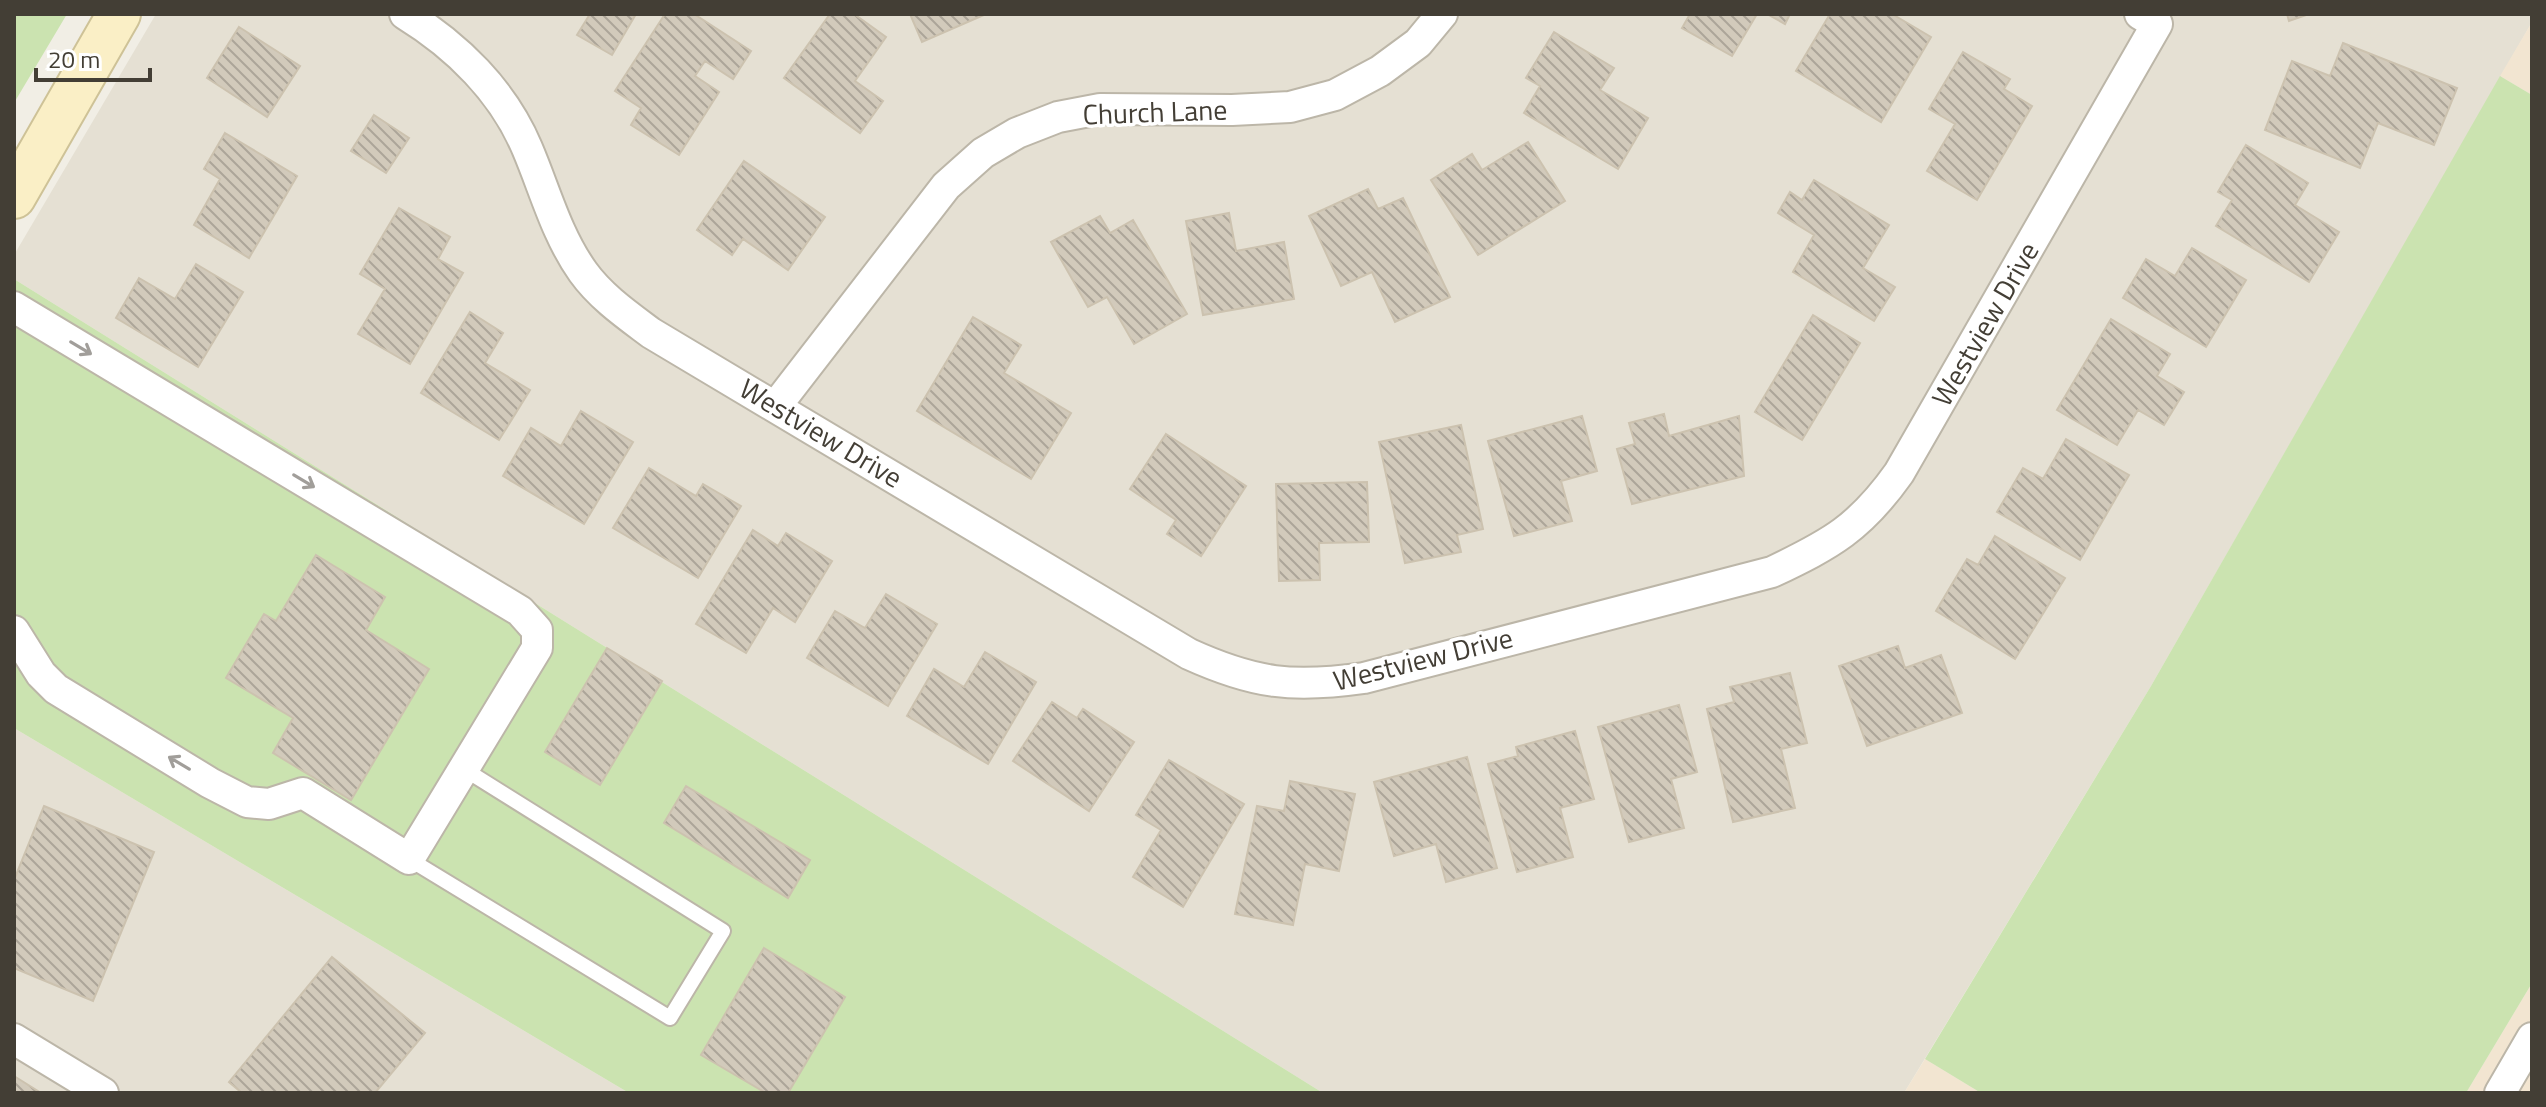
<svg xmlns="http://www.w3.org/2000/svg" width="2546" height="1107" font-family="'Titillium Web',sans-serif">
<defs>
<pattern id="building-back-hatch" width="6" height="6" patternUnits="userSpaceOnUse" patternTransform="scale(2)"><rect width="6" height="6" fill="#d2cabb"/><path d="M-1 5l2 2M0 0l6 6M5-1l2 2" fill="none" stroke="#aca599"/></pattern>
</defs>
<rect width="100%" height="100%" fill="#f1eee5"/>
<path fill="#e5e0d3" d="M156,14H2532V22L2151,686L1904,1093H1323L14,279V255Z
M14,728L629,1093H14Z"/>
<path fill="#f2e5d1" d="M2532,22V95L2500,76Z
M2532,983V1093H2466Z
M1925,1059L1981,1093H1904Z"/>
<path fill="#cbe3b0" d="M14,14H67L14,103Z
M2500,76L2532,95V983L2466,1093H1981L1925,1059L2151,686Z
M14,279L1323,1093H629L14,728Z"/>
<path fill="url(#building-back-hatch)" stroke="#ccc2af" stroke-width="2" d="M590,14H636L612,55L577,35Z
M665,14H694L751,51L733,79L705,61L695,76L719,92L679,155L631,125L641,108L615,91Z
M830,14H854L886,37L855,81L883,101L860,133L784,78Z
M910,14H986L922,42Z
M1690,14H1757L1732,56L1682,28Z
M1767,14H1790L1785,24Z
M1830,14H1892L1931,37L1881,122L1796,71Z
M2287,14H2309L2289,21Z
M239,27L300,66L267,117L207,78Z
M1554,32L1614,68L1600,90L1648,118L1618,169L1524,113L1540,86L1526,78Z
M2343,43L2457,88L2434,145L2378,123L2360,168L2265,130L2292,61L2330,76Z
M1963,52L2010,79L2004,89L2032,106L1977,200L1927,171L1955,124L1929,109Z
M374,115L409,138L386,173L351,151Z
M225,133L297,176L249,258L194,225L220,179L204,169Z
M1528,142L1565,201L1478,255L1431,180L1472,154L1482,170Z
M2246,145L2308,183L2295,205L2339,232L2309,282L2216,226L2232,200L2218,192Z
M744,161L825,217L788,270L743,239L732,255L697,230Z
M1814,180L1889,225L1863,268L1895,287L1874,321L1793,272L1814,235L1778,213L1790,192L1802,200Z
M1368,189L1378,209L1403,198L1450,297L1395,322L1372,272L1341,286L1309,216Z
M399,208L450,237L438,259L463,273L410,364L358,334L385,289L360,274Z
M1229,213L1236,251L1284,242L1294,299L1203,315L1186,221Z
M1100,216L1110,233L1133,220L1187,314L1134,344L1107,297L1088,307L1051,242Z
M2192,248L2246,280L2206,347L2123,298L2146,259L2175,276Z
M196,264L243,292L198,367L116,318L139,278L175,299Z
M470,312L503,333L485,363L530,390L499,440L421,393Z
M1813,315L1860,343L1802,440L1755,412Z
M973,317L1021,345L1004,373L1071,413L1031,479L917,411Z
M2111,319L2170,354L2157,376L2184,392L2164,425L2138,410L2117,445L2057,410Z
M581,411L633,442L584,524L503,476L531,428L561,446Z
M1664,414L1669,436L1739,416L1744,476L1632,504L1617,449L1635,444L1629,423Z
M1582,416L1597,471L1561,481L1572,521L1514,536L1488,441Z
M1461,425L1483,529L1457,535L1461,552L1405,563L1379,442Z
M1166,434L1246,486L1201,556L1167,534L1176,520L1130,489Z
M2066,439L2129,475L2080,560L1997,512L2023,468L2043,479Z
M649,468L696,496L703,484L741,506L698,578L613,528Z
M1367,482L1369,542L1319,543L1320,580L1279,581L1276,484Z
M753,530L778,546L786,533L832,561L795,622L773,608L746,653L696,624Z
M1995,536L2065,578L2015,659L1936,611L1967,559L1978,565Z
M316,555L385,597L366,630L429,669L351,800L273,753L293,718L226,678L264,614L276,621Z
M886,594L937,624L888,706L807,658L835,611L865,628Z
M1898,646L1905,668L1941,655L1962,713L1867,746L1839,666Z
M607,648L662,681L600,785L545,752Z
M985,652L1036,682L988,764L907,716L934,669L964,687Z
M1790,673L1807,743L1781,749L1795,808L1733,822L1707,709L1734,702L1730,687Z
M1052,702L1077,718L1083,709L1134,742L1089,811L1013,761Z
M1679,705L1697,772L1671,779L1684,828L1629,842L1598,727Z
M1575,731L1594,799L1560,808L1573,857L1517,872L1488,764L1518,756L1516,747Z
M1467,757L1497,868L1446,882L1436,844L1394,856L1374,782Z
M1169,760L1244,804L1183,907L1133,877L1161,830L1136,815Z
M1290,781L1355,794L1339,871L1305,864L1293,925L1235,914L1257,806L1284,811Z
M686,786L810,860L788,898L664,823Z
M44,806L154,852L93,1001L14,968V880Z
M764,948L845,997L788,1093H766L701,1055Z
M332,957L425,1033L375,1093H242L229,1082Z
M14,1076L41,1093H14Z"/>
<g fill="none" stroke-linecap="round" stroke-linejoin="round">
<g stroke="#bcb6a8" stroke-width="18">
<path id="lane" d="M409,859L670,1018L723,931L464,769"/>
</g>
<g stroke="#bcb6a8" stroke-width="34">
<path id="street" d="M405,14C457,46 503,91 527,148C545,190 556,234 583,272C601,297 627,315 651,333L1189,654C1255,684 1293,688 1364,678L1772,572C1831,544 1860,528 1899,473L2157,24L2140,14
M14,307L520,611L537,630V648L409,859L303,793L269,804L247,802L210,783L56,689L41,674L14,631
M776,406L946,186L983,153L1017,133L1058,117L1100,109L1232,110L1290,107L1335,95L1380,71L1418,43L1442,14
M14,1039L103,1093
M2500,1093L2532,1038"/>
</g>
<g stroke="#cec297" stroke-width="46">
<path id="secondary" d="M14,197L119,14"/>
</g>
<use href="#lane" stroke="#fff" stroke-width="14"/>
<use href="#street" stroke="#fff" stroke-width="30"/>
<use href="#secondary" stroke="#faefc6" stroke-width="42"/>
</g>
<defs><path id="oneway-shaft" d="M-6 0H5M1.5-3L5.5 0L1.5 3" fill="none" stroke-width="1.6" stroke-linecap="round" stroke-linejoin="round" transform="scale(2)"/></defs>
<g stroke="#a19e9a">
<use href="#oneway-shaft" transform="translate(81 348) rotate(31)"/>
<use href="#oneway-shaft" transform="translate(304 481) rotate(31)"/>
<use href="#oneway-shaft" transform="translate(179 763) rotate(-149)"/>
</g>
<g text-anchor="middle" stroke-width="7" stroke-linejoin="round" paint-order="stroke">
<g font-size="28" fill="#433e35" stroke="#fff">
<text transform="translate(1155 112) rotate(-2)" y="10">Church Lane</text>
<text transform="translate(1985 324) rotate(-60)" y="10">Westview Drive</text>
<text transform="translate(821 433) rotate(31)" y="10">Westview Drive</text>
<text transform="translate(1423 659) rotate(-14)" y="10">Westview Drive</text>
</g>
</g>
<rect width="2546" height="1107" fill="none" stroke="#433e35" stroke-width="32"/>
<path d="M36 68v12h114v-12" fill="none" stroke="#433e35" stroke-width="4"/>
<text x="48" y="68" font-size="24" fill="#433e35" stroke="#ffffff" stroke-width="6" paint-order="stroke">20 m</text>
</svg>
